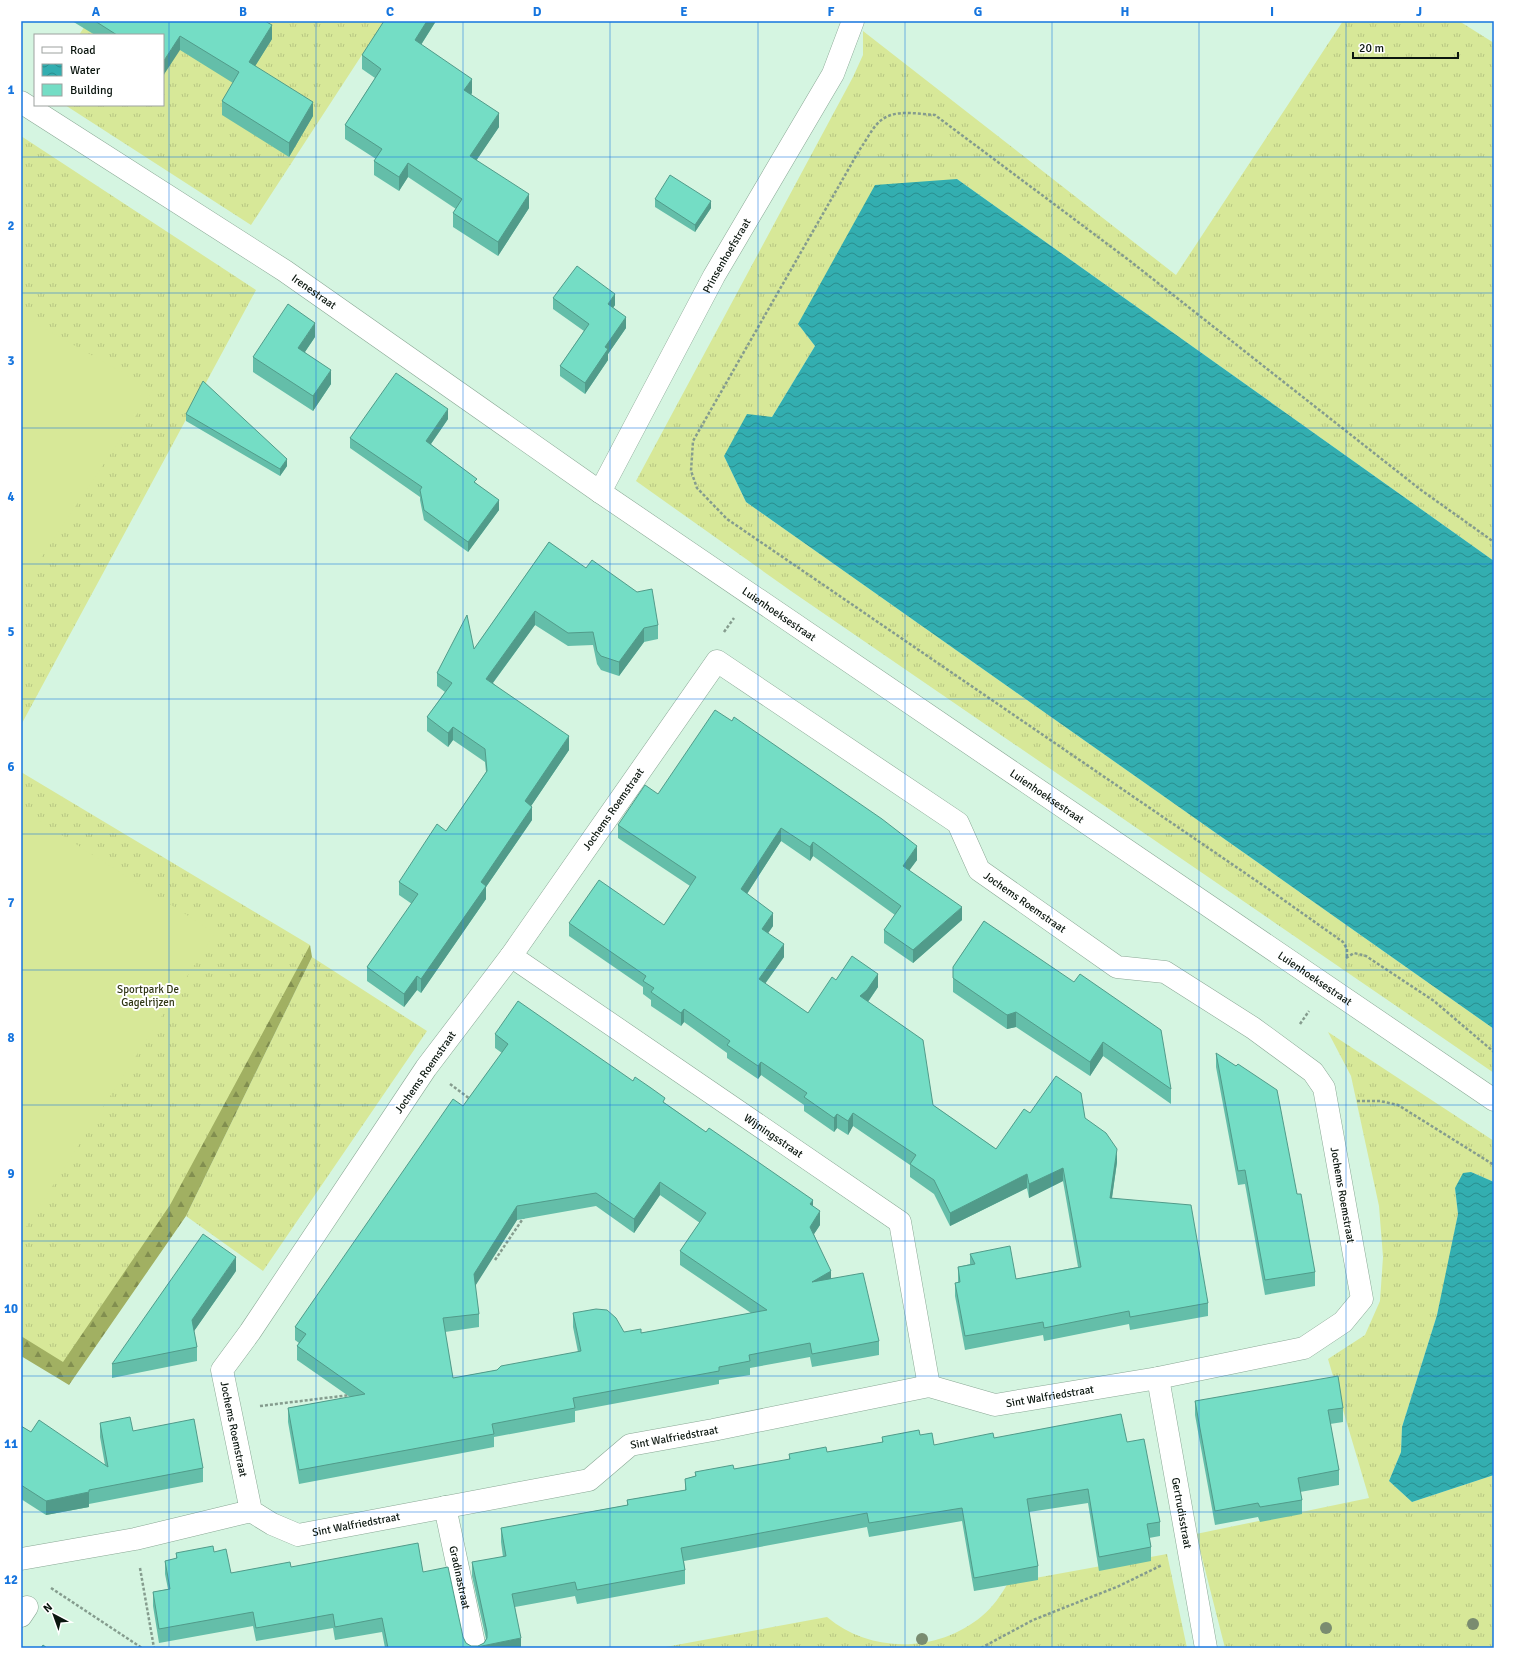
<svg xmlns="http://www.w3.org/2000/svg" width="1515" height="1669" font-family="Signika,sans-serif">
<defs>
<pattern id="grass-tufts" width="24" height="20" patternUnits="userSpaceOnUse"><rect width="24" height="20" fill="#d7e898"/><path d="M3 7l-1-3M5 7V3M7 7l1-3M15 17l-1-3M17 17v-4M19 17l1-3" fill="none" stroke="#b7c682"/></pattern>
<pattern id="forest-firs" width="22" height="20" patternUnits="userSpaceOnUse"><rect width="22" height="20" fill="#a1b062"/><path d="M5 1l3.5 6h-7zM16 11l3.5 6h-7z" fill="#818e4f"/></pattern>
<pattern id="water-waves" width="16" height="10" patternUnits="userSpaceOnUse"><rect width="16" height="10" fill="#33aeb0"/><path d="M0 5q4-4 8 0t8 0" fill="none" stroke="#298d8e"/></pattern>
</defs>
<rect width="100%" height="100%" fill="#d5f5e1"/>
<path fill="url(#grass-tufts)" d="M88,21H384L251,225L65,105H163V35H79Z
M1343,21H1459L1494,43V561L957,179L798,324L815,346L772,417L724,456L746,502L1494,1029V1073L791,591L636,481L853,77L863,55V31L1176,275Z
M21,136L256,290L21,725Z
M21,772L310,945L309,955L181,1212L69,1378L21,1349Z
M312,957L427,1031L263,1271L186,1216Z
M1328,1032L1494,1141V1182L1471,1172L1455,1188L1458,1214L1448,1266L1437,1315L1402,1427L1401,1452L1389,1481L1412,1502L1494,1475V1648H1225L1196,1534L1369,1498L1328,1359L1365,1335L1380,1301L1383,1257L1379,1206L1351,1076Z
M1167,1554L1187,1648H660L827,1617C871,1654 938,1653 982,1616C993,1607 1001,1595 1008,1583Z"/>
<path fill="url(#forest-firs)" d="M310,945L312,957L186,1216L69,1385L21,1356V1336L63,1362L170,1205Z"/>
<path fill="#d7e898" d="M21,315L153,390L21,588Z
M21,809L215,933L21,1235Z"/>
<path fill="url(#water-waves)" d="M957,179L1494,561V1029L746,502L724,456L747,414L772,417L815,346L798,324L875,185Z
M1471,1172L1494,1182V1475L1412,1502L1389,1481L1401,1452L1402,1427L1437,1315L1458,1214L1455,1188L1463,1173Z"/>
<g fill="none" stroke-linecap="round" stroke-linejoin="round">
<g stroke="#8aa895" stroke-width="23">
<g id="minor">
<path id="s1" d="M21,102L285,271L600,492L1494,1100"/>
<path id="s2" d="M600,492L714,276L833,74L853,21"/>
<path id="s3" d="M511,956L900,1222L929,1386"/>
<path id="s4" d="M1158,1378L1206,1648"/>
<path id="s5" d="M445,1507L475,1648"/>
<path id="s6" d="M21,1559L135,1539L251,1511L272,1524L298,1535L589,1480L630,1445L713,1430L929,1386L995,1405L1158,1378L1304,1348L1343,1322L1362,1299L1324,1088L1313,1072L1253,1028L1165,972L1117,967L979,870L958,823L717,661L511,956L426,1068L250,1332L222,1370L251,1511"/>
<path d="M21,1616L27,1607"/>
</g>
</g>
<path stroke="#859c8e" stroke-width="2.5" stroke-dasharray="3 2" stroke-linecap="butt" d="M724,632L734,618
M1347,957V949L1343,942L1264,886L727,519L697,488L691,471L693,441L860,149C866,141 871,130 878,123C892,108 917,114 935,115L1130,261L1421,490L1494,542
M1346,958L1354,953L1366,956L1434,1001L1494,1052
M1300,1024L1309,1011
M450,1084L470,1099
M1357,1101H1380L1398,1105L1494,1165
M495,1260L524,1217
M260,1406L350,1395
M140,1568L154,1648
M51,1588L142,1648
M981,1648L1033,1620L1119,1586L1162,1565"/>
<use href="#minor" stroke="#fff" stroke-width="22"/>
</g>
<g fill="#7a8c70">
<circle cx="1473" cy="1624" r="6"/>
<circle cx="1326" cy="1628" r="6"/>
<circle cx="922" cy="1639" r="6"/>
</g>
<path fill="#64bea9" fill-rule="evenodd" d="M72,21H265L272,39L255,66L313,116L289,157L222,115V101L233,83L180,50L163,35H95Z
M384,21H436L421,45L472,93L471,94L499,127L476,160L529,208L498,256L453,227V213L456,209L408,177L399,191L374,175V161L376,159L345,139V125L375,78L362,69V55Z
M655,199L711,208L695,232L655,207Z
M553,298L615,305L613,308L626,328L608,354V360L585,394L560,376V366L584,331L553,309Z
M315,337L305,352L331,384L313,411L253,372V357Z
M186,414L287,466L280,476L186,421Z
M448,419L431,444L477,484L499,510L468,552L424,520L420,500V497L350,448V438Z
M549,542L658,625V639L644,642L619,676L601,670L597,664L593,645L568,646L535,625L493,683L569,750L531,806L532,820L486,887V899L421,993L417,990L404,1007L367,981V967L412,904L399,895V882L446,831L486,772L485,762L453,740L448,747L427,731V717L445,692L437,686V673L474,649Z
M658,794L917,860L909,870L962,920L913,963L884,943V930L895,915L813,856L810,861L781,841L747,894L773,926L768,933L784,957L765,984L808,1013L836,980L878,987L868,1002L933,1105L996,1149L1030,1113L1085,1118L1117,1162L1112,1198L1208,1303V1316L1130,1330L1129,1324L1044,1341L1043,1335L965,1350L955,1296V1283H958V1267L970,1264V1254L1016,1279L1078,1267L1063,1181L1029,1198L1027,1188L950,1226L934,1194L910,1177V1165L853,1126L848,1135L837,1128L834,1132L804,1111V1105L761,1075L758,1079L727,1058V1053L684,1022L681,1026L651,1006V1000L643,994V987L569,936V923L664,925L690,886L618,838V825Z
M984,921L1171,1089V1104L1103,1056L1090,1076L1016,1027L1007,1029L953,992V967Z
M495,1034L665,1103L706,1132L813,1206L820,1225L814,1234L831,1279L879,1341V1355L812,1367L810,1357L750,1368V1375L719,1380V1384L575,1411V1422L494,1437V1447L299,1484L288,1422V1408L350,1397L297,1360V1346L299,1343L295,1340V1327L463,1106L502,1053L495,1048ZM660,1195L700,1223L680,1251V1265L751,1313L641,1333L624,1332L573,1313V1327L578,1352L497,1370L453,1378L445,1332L479,1327V1314L475,1285L517,1220L596,1206L634,1233Z
M1216,1053L1297,1194L1315,1272V1286L1265,1295L1245,1184L1238,1185L1216,1067Z
M236,1271L194,1331L197,1347V1361L112,1378V1364Z
M1195,1401L1343,1408V1422L1330,1424L1339,1470V1485L1300,1492L1302,1500V1514L1260,1522L1258,1517L1215,1525L1195,1415Z
M100,1423L133,1431L203,1468V1482L89,1504V1507L46,1515L21,1499V1426L31,1432L105,1465L100,1437Z
M920,1435L934,1445L994,1438L1127,1442L1160,1522V1536L1149,1538L1151,1547V1561L1099,1571L1088,1503L1029,1512L1038,1566V1580L974,1591L962,1521L869,1537L867,1527L684,1561L685,1570V1584L577,1604L575,1596L515,1607L521,1648H385L382,1632L335,1640L333,1628L256,1641L253,1626L159,1643L153,1606V1592L168,1589L165,1574V1561L176,1559V1553L214,1552L231,1573L291,1567L423,1572L466,1643L471,1646H478L484,1643L486,1639L472,1576V1562L503,1557L501,1542V1528L627,1505V1500L685,1490V1479L695,1476V1472L734,1469L789,1460V1454L827,1452L882,1442V1437Z"/>
<path fill="#519b8a" d="M427,21H436L415,54V40Z
M272,25V39L249,76V62Z
M180,36V50L163,76V62Z
M472,79V93L464,104V90Z
M313,102V116L289,157V143Z
M499,113V127L470,170V156Z
M408,163V177L399,191V177Z
M529,194V208L498,256V242Z
M711,201V208L695,232V225Z
M615,294V305L608,315V304Z
M626,317V328L608,354V360L585,394V383L605,347Z
M315,323V337L298,362V348Z
M331,370V384L313,411V396Z
M448,409V419L426,451V441Z
M287,459V466L280,476V469Z
M499,500V510L468,552V542Z
M535,611V625L486,692V679Z
M644,628V642L619,676V662Z
M453,727V740L448,747V733Z
M569,736V750L525,815V801Z
M532,807V820L486,887V899L421,993V979L481,882Z
M781,828V841L741,903V889Z
M813,842V856L810,861V847Z
M917,846V860L903,879V866Z
M962,907V920L913,963V950Z
M773,913V926L762,942V929Z
M784,944V957L759,992V979Z
M878,974V987L867,1003L860,996Z
M417,976V990L404,1007V994Z
M684,1009V1022L681,1026V1013Z
M1016,1012V1027L1007,1029V1015Z
M1103,1042V1056L1090,1076V1062Z
M761,1062V1075L758,1079V1066Z
M853,1113V1126L848,1135V1121Z
M837,1114V1128L834,1132V1118Z
M1117,1149V1162L1110,1211V1198Z
M1063,1168V1181L1029,1198V1184Z
M1027,1174V1188L950,1226V1213Z
M660,1182V1195L634,1233V1219Z
M813,1200V1213L810,1204Z
M517,1206V1220L474,1288V1274Z
M820,1211V1225L810,1240V1227Z
M236,1257V1271L192,1334V1320Z
M831,1271V1285L812,1282Z
M89,1492V1507L46,1515V1501Z
M521,1638V1648H472Z"/>
<path fill="#74ddc5" stroke="#519b8a" fill-rule="evenodd" d="M95,21H265L272,25L249,62L313,102L289,143L222,101L239,72L180,36L163,62V35H117Z
M384,21H427L415,40L472,79L464,90L499,113L470,156L529,194L498,242L453,213L462,199L408,163L399,177L374,161L382,149L345,125L381,69L362,55Z
M670,175L711,201L695,225L655,199Z
M577,266L615,294L608,304L626,317L605,347L608,349L585,383L560,366L589,324L553,298Z
M288,304L315,323L298,348L331,370L313,396L253,357Z
M396,373L448,409L426,441L477,479L474,482L499,500L468,542L424,510L420,490L422,487L350,438Z
M203,381L287,459L280,469L186,414Z
M549,542L586,568L592,560L637,592L652,589L658,625L644,628L619,662L601,656L597,651L593,632L568,633L535,611L486,679L569,736L525,801L532,807L481,882L486,886L421,979L417,976L404,994L367,967L418,894L399,882L437,824L446,831L487,771L485,749L453,727L448,733L427,717L452,683L437,673L467,615L474,649Z
M715,710L732,721L734,717L882,819L917,846L903,866L962,907L913,950L884,930L901,906L813,842L810,847L781,828L741,889L773,913L762,929L784,944L759,979L808,1013L832,977L836,980L852,956L878,974L867,990L860,996L923,1040L933,1105L996,1149L1024,1109L1030,1113L1056,1076L1081,1093L1085,1118L1106,1133L1117,1149L1110,1198L1191,1205L1208,1303L1130,1317L1129,1311L1044,1328L1043,1322L965,1336L955,1283L960,1282L958,1267L975,1264L970,1254L1010,1246L1016,1279L1081,1267L1063,1168L1029,1184L1027,1174L950,1213L934,1180L910,1164L916,1155L853,1113L848,1121L837,1114L834,1118L804,1097L807,1093L761,1062L758,1066L727,1045L730,1041L684,1009L681,1013L651,992L654,988L643,981L646,976L569,923L599,880L664,925L696,877L618,825L645,785L658,794Z
M984,921L1074,982L1080,974L1161,1030L1171,1089L1103,1042L1090,1062L1016,1012L1007,1015L953,978V967Z
M518,1001L633,1081L635,1077L651,1088L665,1098L663,1102L706,1132L709,1128L813,1200L810,1204L820,1211L810,1227L831,1271L812,1282L863,1273L879,1341L812,1354L810,1343L749,1355L750,1361L719,1367V1371L573,1398L575,1408L492,1424L494,1434L299,1470L288,1408L365,1394L297,1346L306,1334L295,1327L453,1099L463,1106L508,1044L495,1034ZM660,1182L706,1213L680,1251L767,1310L641,1333V1329L624,1332L616,1318L607,1310L596,1309L573,1313L581,1351L501,1366L497,1370L453,1378L443,1318L479,1314L474,1274L517,1206L596,1193L634,1219Z
M1216,1053L1236,1066L1238,1064L1277,1090L1297,1194H1301L1315,1272L1265,1280L1245,1170L1238,1171Z
M203,1234L236,1257L192,1320L197,1347L112,1364Z
M1338,1376L1343,1408L1328,1410L1339,1470L1298,1478L1302,1500L1260,1507L1258,1503L1215,1511L1195,1401Z
M1121,1414L1127,1442L1144,1439L1160,1522L1147,1524L1151,1547L1099,1557L1088,1489L1027,1499L1038,1566L974,1578L962,1508L869,1523L867,1513L681,1548L685,1570L577,1590L575,1582L512,1594L521,1638L472,1648H388L382,1618L335,1627L333,1614L256,1628L253,1612L159,1629L153,1592L170,1589L165,1561L177,1558L176,1553L213,1546L214,1552L226,1549L231,1573L290,1562L291,1567L418,1543L423,1572L448,1567L463,1637L466,1643L471,1646H478L484,1643L487,1638V1632L472,1562L506,1556L501,1528L628,1505L627,1500L686,1490L685,1479L696,1476L695,1472L733,1465L734,1469L790,1459L789,1454L826,1447L827,1452L883,1442L882,1437L919,1430L920,1435L932,1433L934,1445L993,1433L994,1438Z
M130,1417L133,1431L194,1419L203,1468L89,1490V1492L46,1501L21,1485V1426L31,1432L39,1420L108,1467L100,1423Z
M43,1645L47,1648H41Z"/>
<path fill="none" stroke="#1675de" stroke-width="1" stroke-opacity="0.55" d="M169,21V1648M316,21V1648M463,21V1648M610,21V1648M758,21V1648M905,21V1648M1052,21V1648M1199,21V1648M1346,21V1648M21,157H1494M21,293H1494M21,428H1494M21,564H1494M21,699H1494M21,834H1494M21,970H1494M21,1105H1494M21,1241H1494M21,1376H1494M21,1512H1494"/>
<g text-anchor="middle" stroke-width="4" stroke-linejoin="round" paint-order="stroke">
<g font-size="11" fill="#0b160f" stroke="#fff">
<text dy="4" stroke="none"><textPath href="#s2" startOffset="268">Prinsenhoefstraat</textPath></text>
<text dy="4" stroke="none"><textPath href="#s1" startOffset="349">Irenestraat</textPath></text>
<text dy="4" stroke="none"><textPath href="#s1" startOffset="915">Luienhoeksestraat</textPath></text>
<text dy="4" stroke="none"><textPath href="#s1" startOffset="1239">Luienhoeksestraat</textPath></text>
<text transform="translate(613 809) rotate(-55)" y="4">Jochems Roemstraat</text>
<text transform="translate(1025 902) rotate(35)" y="4">Jochems Roemstraat</text>
<text dy="4" stroke="none"><textPath href="#s1" startOffset="1563">Luienhoeksestraat</textPath></text>
<text transform="translate(425 1072) rotate(-55)" y="4">Jochems Roemstraat</text>
<text dy="4" stroke="none"><textPath href="#s3" startOffset="318">Wijningsstraat</textPath></text>
<text transform="translate(1343 1195) rotate(80)" y="4">Jochems Roemstraat</text>
<text dy="4" stroke="none"><textPath href="#s6" startOffset="1067">Sint Walfriedstraat</textPath></text>
<text dy="4" stroke="none"><textPath href="#s6" startOffset="3299">Jochems Roemstraat</textPath></text>
<text dy="4" stroke="none"><textPath href="#s6" startOffset="683">Sint Walfriedstraat</textPath></text>
<text dy="4" stroke="none"><textPath href="#s4" startOffset="137">Gertrudisstraat</textPath></text>
<text dy="4" stroke="none"><textPath href="#s6" startOffset="347">Sint Walfriedstraat</textPath></text>
<text dy="4" stroke="none"><textPath href="#s5" startOffset="72">Gradinastraat</textPath></text>
</g>
<g font-size="11" fill="#303614" stroke="#fff">
<text x="148" y="993">Sportpark De<tspan x="148" dy="13">Gagelrijzen</tspan></text>
</g>
</g>
<rect width="1515" height="1669" fill="none" stroke="#ffffff" stroke-width="44"/>
<rect x="34" y="34" width="130" height="72" fill="#ffffff" stroke="#9da29f"/>
<rect x="42" y="47" width="20" height="6" fill="#ffffff" stroke="#9da29f"/>
<text x="70" y="54" font-size="12" fill="#0b160f">Road</text>
<rect x="42" y="64" width="20" height="12" fill="url(#water-waves)" stroke="#9da29f"/>
<text x="70" y="74" font-size="12" fill="#0b160f">Water</text>
<rect x="42" y="84" width="20" height="12" fill="#74ddc5" stroke="#9da29f"/>
<text x="70" y="94" font-size="12" fill="#0b160f">Building</text>
<g transform="translate(54 1615) rotate(319)" stroke="#ffffff" stroke-width="3" paint-order="stroke">
<path d="M0-3L7 15L0 10L-7 15Z" fill="#0b160f"/>
<text y="-6" font-size="11" font-weight="bold" text-anchor="middle" fill="#0b160f">N</text>
</g>
<path d="M1353 52v6h105v-6" fill="none" stroke="#0b160f" stroke-width="2"/>
<text x="1359" y="52" font-size="12" fill="#0b160f" stroke="#ffffff" stroke-width="3" paint-order="stroke">20 m</text>
<rect x="22" y="22" width="1471" height="1625" fill="none" stroke="#1675de" stroke-width="1.5"/>
<g font-size="13" text-anchor="middle" font-weight="bold" fill="#1675de">
<text x="96" y="16">A</text>
<text x="243" y="16">B</text>
<text x="390" y="16">C</text>
<text x="537" y="16">D</text>
<text x="684" y="16">E</text>
<text x="831" y="16">F</text>
<text x="978" y="16">G</text>
<text x="1125" y="16">H</text>
<text x="1272" y="16">I</text>
<text x="1419" y="16">J</text>
<text x="11" y="94">1</text>
<text x="11" y="230">2</text>
<text x="11" y="365">3</text>
<text x="11" y="501">4</text>
<text x="11" y="636">5</text>
<text x="11" y="771">6</text>
<text x="11" y="907">7</text>
<text x="11" y="1042">8</text>
<text x="11" y="1178">9</text>
<text x="11" y="1313">10</text>
<text x="11" y="1448">11</text>
<text x="11" y="1584">12</text>
</g>
</svg>
